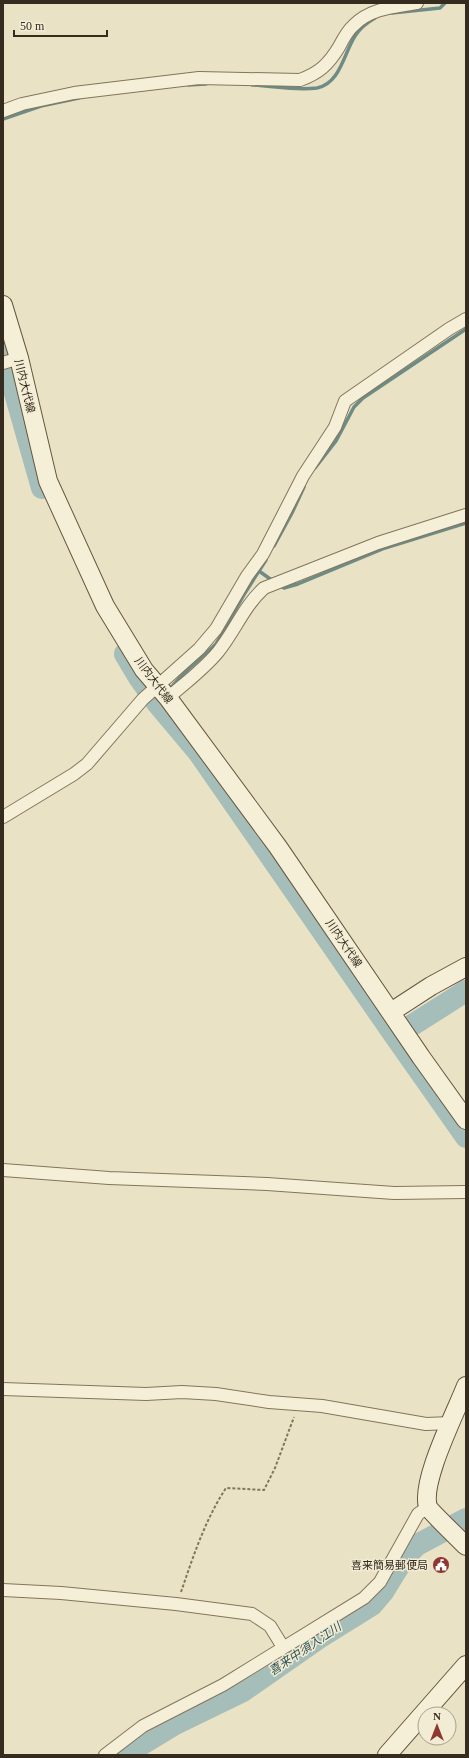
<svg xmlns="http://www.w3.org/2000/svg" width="469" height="1758" font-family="'Times New Roman','Noto Sans JP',serif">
<rect width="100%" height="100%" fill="#eae2c5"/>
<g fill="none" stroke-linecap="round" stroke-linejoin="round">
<path stroke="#6e8c86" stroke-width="3.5" d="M392,13L440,8L445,3
M188,85L206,84
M252,85C273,86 296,91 317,88C340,84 344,53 355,36C360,28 368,22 375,18
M3,119L41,106L79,98
M315,468L336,441L354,407L363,398L466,329
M274,546L292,513L304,487
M259,571L273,581
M280,585L284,588L298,584L385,548L466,523
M169,690L183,674L216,644L245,593L266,560"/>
<path stroke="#a6beb9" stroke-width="22" d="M3,351L42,488
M125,654L140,679L157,703L199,753L395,1036L466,991
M395,1036L466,1137
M124,1755L175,1724L243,1691L319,1638L372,1605L383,1592L404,1558L417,1545L466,1519"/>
<g stroke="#84745d" stroke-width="14">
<path id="street" d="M3,111L22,104L74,93L199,78L300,80C319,73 328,65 339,47C343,39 347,31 354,25C371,8 395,7 417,3
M3,363L19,358
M168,698C185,683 203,670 218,652C235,631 244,606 264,588L378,543L466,515
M3,817L74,774L87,764L143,699L199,649L216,629L247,576L263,554L303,476L335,427L345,401L449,329L466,319
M3,1170L109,1178L267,1184L394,1193L466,1192
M3,1389L146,1394L182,1392L216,1394L269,1402L322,1406L426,1424L451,1423
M3,1590L61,1593L176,1604L252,1614L270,1626L283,1647
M105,1755L143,1726L223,1685L364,1598L380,1582L418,1514L428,1507"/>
</g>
<g stroke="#665640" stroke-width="20">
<path id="secondary" d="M3,305L19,358L48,481L105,606L144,670L168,698L278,847L421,1057L466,1120
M391,1012L431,986L466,967
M466,1386C456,1412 420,1482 428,1507C430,1511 460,1540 466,1546
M387,1755L466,1665"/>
</g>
<path stroke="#84745d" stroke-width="2" stroke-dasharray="3 2" stroke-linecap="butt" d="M181,1592C193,1557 205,1520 226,1488L264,1490L275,1468L294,1417"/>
<use href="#street" stroke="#f6efd8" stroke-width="12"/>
<use href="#secondary" stroke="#f6efd8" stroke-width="18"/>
</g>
<defs>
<g id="civic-disc" transform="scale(0.9)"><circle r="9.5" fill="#8e3831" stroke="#f2ecd4"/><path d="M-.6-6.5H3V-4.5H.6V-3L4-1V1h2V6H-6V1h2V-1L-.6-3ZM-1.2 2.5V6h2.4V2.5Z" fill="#fff"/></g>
</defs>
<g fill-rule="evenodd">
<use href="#civic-disc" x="441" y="1565"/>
</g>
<g text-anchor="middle" stroke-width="3" stroke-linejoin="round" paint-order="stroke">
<g font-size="11" fill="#352b1f" stroke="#f2ecd4">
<text transform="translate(25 386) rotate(76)" y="4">川内大代線</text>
<text transform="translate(154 680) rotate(53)" y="4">川内大代線</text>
<text transform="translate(344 943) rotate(56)" y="4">川内大代線</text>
</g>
<g font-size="11" fill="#352b1f" stroke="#f2ecd4" text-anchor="end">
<text x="428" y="1569">喜来簡易郵便局</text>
</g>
<g font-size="12" font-style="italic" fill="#305354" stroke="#f2ecd4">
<text transform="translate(305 1649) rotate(-34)" y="4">喜来中須入江川</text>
</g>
</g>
<rect width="469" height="1758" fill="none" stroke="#352b1f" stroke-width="8"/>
<g transform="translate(437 1726)"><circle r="19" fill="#f2ecd4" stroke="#a69f8c"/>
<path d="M0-3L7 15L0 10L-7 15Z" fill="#8e3831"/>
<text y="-6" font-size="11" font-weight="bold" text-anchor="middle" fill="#352b1f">N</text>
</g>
<path d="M14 30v6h93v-6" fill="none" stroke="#352b1f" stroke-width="2"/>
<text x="20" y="30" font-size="12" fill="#352b1f" stroke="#f2ecd4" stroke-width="3" paint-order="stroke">50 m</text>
</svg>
